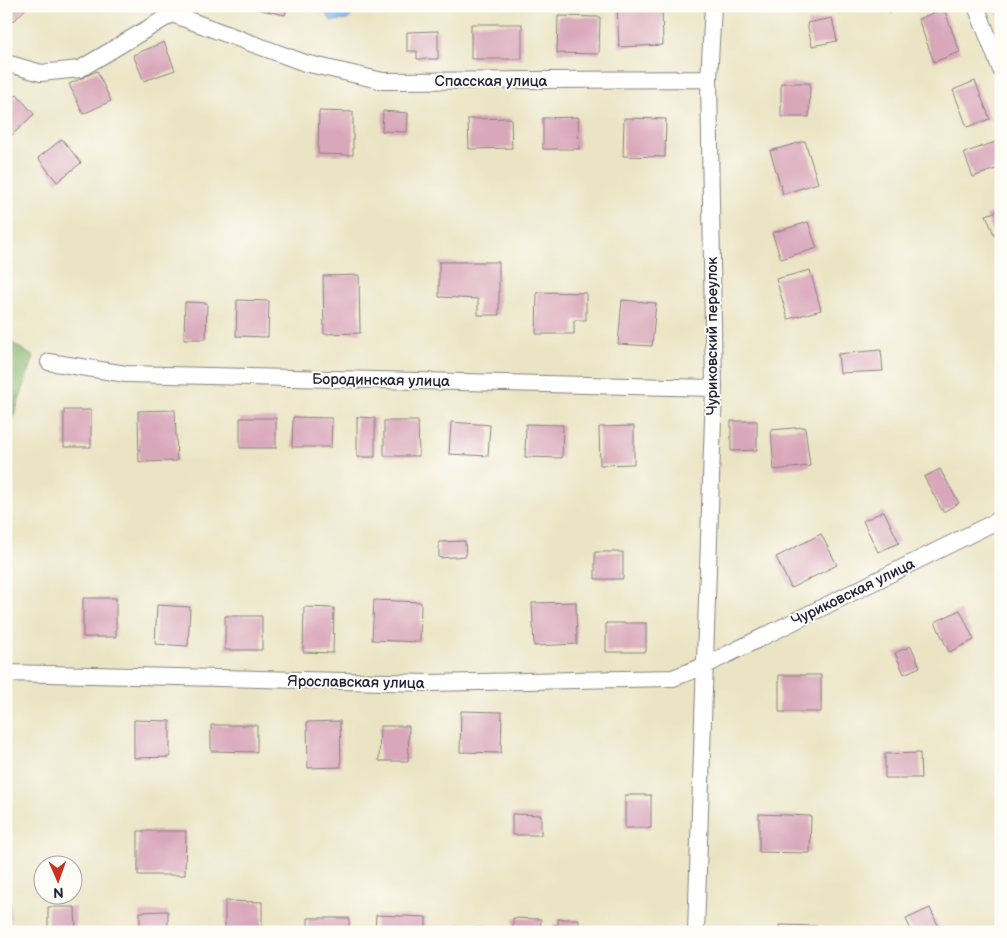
<svg xmlns="http://www.w3.org/2000/svg" width="1007" height="938" font-family="'Balsamiq Sans',sans-serif">
<rect width="100%" height="100%" fill="#fdfcf7"/>
<filter id="ink" filterUnits="userSpaceOnUse"><feTurbulence type="fractalNoise" baseFrequency=".02" numOctaves="2"/><feDisplacementMap in="SourceGraphic" scale="10" xChannelSelector="R" yChannelSelector="G"/><feConvolveMatrix kernelMatrix="1 2 1 2 8 2 1 2 1" color-interpolation-filters="sRGB"/></filter>
<filter id="wash" filterUnits="userSpaceOnUse"><feTurbulence type="fractalNoise" baseFrequency=".0096" numOctaves="4" result="noise"/><feDisplacementMap in="SourceGraphic" scale="20" xChannelSelector="R" yChannelSelector="G"/><feGaussianBlur stdDeviation="1.12" result="paint"/><feColorMatrix in="noise" values="0 0 0 0 0 0 0 0 0 0 0 0 0 0 0 0 0 1.4 0 .05"/><feComposite in="paint" operator="in"/></filter>
<g filter="url(#wash)">
<rect width="100%" height="100%" fill="#ebe4c4"/>
<path fill="#88b36a" stroke="#556a52" d="M6,339L34,357L6,438Z"/>
<path fill="#85bbf4" stroke="#546e98" d="M322,6H362L347,20L331,21Z"/>
<g id="blocks">
<path fill="#d9a7ba" d="M6,6H28L14,21L6,14Z
M252,6H287L285,15L252,8Z
M617,6H662L663,45L619,47Z
M888,6H910L911,8L889,12Z
M944,9L960,52L934,62L918,19Z
M558,16L600,17L599,54L557,53Z
M832,18L837,41L812,46L807,23Z
M471,24H522V59H471Z
M438,31V59H417V51H407V32Z
M164,42L175,70L144,81L133,55Z
M97,71L111,101L83,114L69,84Z
M975,81L990,119L967,127L953,90Z
M781,83H810L809,117H781Z
M17,95L34,114L10,137L6,133V105Z
M319,111L353,112V155L318,154Z
M383,111L408,113L407,132L382,131Z
M578,117L579,149H543V118Z
M511,118L512,148L469,149L468,119Z
M624,118L666,119L665,157L623,156Z
M62,139L81,163L57,182L38,158Z
M805,141L818,183L783,194L770,151Z
M998,141L1001,147V167L973,177L964,153Z
M1001,210V235L995,237L986,215Z
M808,222L817,248L781,259L772,233Z
M439,262H499V315H478V299L439,297Z
M810,270L821,310L788,319L776,279Z
M359,275L360,333L324,334L323,276Z
M537,292L586,293V320H574V334H536Z
M237,300L269,301L268,337L236,336Z
M622,300L656,303L652,346L618,344Z
M185,302L207,303L206,339H184Z
M881,350L883,371L840,373L838,354Z
M64,410H91V447H64Z
M175,410L177,461L139,462L138,411Z
M293,417L332,418L331,447H292Z
M357,417L375,418V457H357Z
M240,418H276V448H240Z
M384,421H418L419,456H384Z
M731,421H757V450L731,451Z
M451,422L490,425L488,456L449,454Z
M526,424L563,425L562,458L525,457Z
M634,426V464L600,465L599,427Z
M805,427L810,466L774,470L771,430Z
M940,469L959,503L943,512L924,477Z
M884,511L899,543L878,552L863,521Z
M821,534L837,565L791,588L776,557Z
M465,541L466,556L439,558V542Z
M595,552H623V579H595Z
M83,598H116V637H83Z
M374,600L421,602L420,642L372,640Z
M576,602L577,644L534,646L532,603Z
M157,605L190,607L188,646L155,644Z
M304,607L334,608L333,653L303,652Z
M960,610L974,640L949,652L935,622Z
M225,616H262V650H225Z
M606,623H646V652H606Z
M911,646L920,667L904,674L895,653Z
M779,675H821V712H779Z
M461,711L502,712L501,753L460,752Z
M134,720L170,721V757L134,758Z
M340,721L341,767L308,768L307,722Z
M211,725H257V752L211,751Z
M380,726H409L408,761H379Z
M920,753L921,778H885V754Z
M625,795H651V828H625Z
M512,814L541,815V835H512Z
M759,814L811,816L810,853L759,852Z
M138,831H186L185,875H138Z
M225,901L262,902V932H225Z
M6,903H10L11,932H6Z
M48,907H75L76,932H48Z
M930,908L941,932H912L906,919Z
M168,911V932H140V912Z
M376,915L426,917V932H375Z
M308,918H349V932H308Z
M513,918L541,919L540,932H513Z
M558,919H579V932H552L554,925H558Z
M779,925L818,926V932H779Z
M453,927L484,928V932H453Z
M641,928V932H592V929Z"/>
</g>
</g>
<g filter="url(#ink)">
<use href="#blocks" fill-opacity="0" stroke="#868380" stroke-width="1"/>
<g fill="none" stroke-linecap="round" stroke-linejoin="round">
<g stroke="#868380" stroke-width="18">
<path id="street" d="M177,6L172,14L305,63L383,81L709,79
M976,6L1001,70
M6,63L41,73L80,69L172,14
M49,362L126,374L714,388
M6,673L428,683L673,678L704,666L1001,519
M696,932L714,388L709,79L713,6"/>
</g>
<use href="#street" stroke="#fff" stroke-width="16"/>
</g>
</g>
<g text-anchor="middle" stroke-width="4" stroke-linejoin="round" paint-order="stroke">
<g font-size="15" fill="#22223b" stroke="#fdfcf7">
<text x="491" y="86">Спасская улица</text>
<text transform="translate(712 336) rotate(-90)" y="5">Чуриковский переулок</text>
<text transform="translate(381 380) rotate(1)" y="5">Бородинская улица</text>
<text transform="translate(853 592) rotate(-26)" y="5">Чуриковская улица</text>
<text transform="translate(356 682) rotate(1)" y="5">Ярославская улица</text>
</g>
</g>
<rect width="1007" height="938" fill="none" stroke="#fdfcf7" stroke-width="25"/>
<g transform="translate(58 880) rotate(178)"><circle r="24" fill="#fdfcf7" stroke="#a5a5ac"/>
<path d="M0-4L9 19L0 12L-9 19Z" fill="#c8321e"/>
<text y="-8" font-size="14" font-weight="bold" text-anchor="middle" fill="#22223b">N</text>
</g>
</svg>
